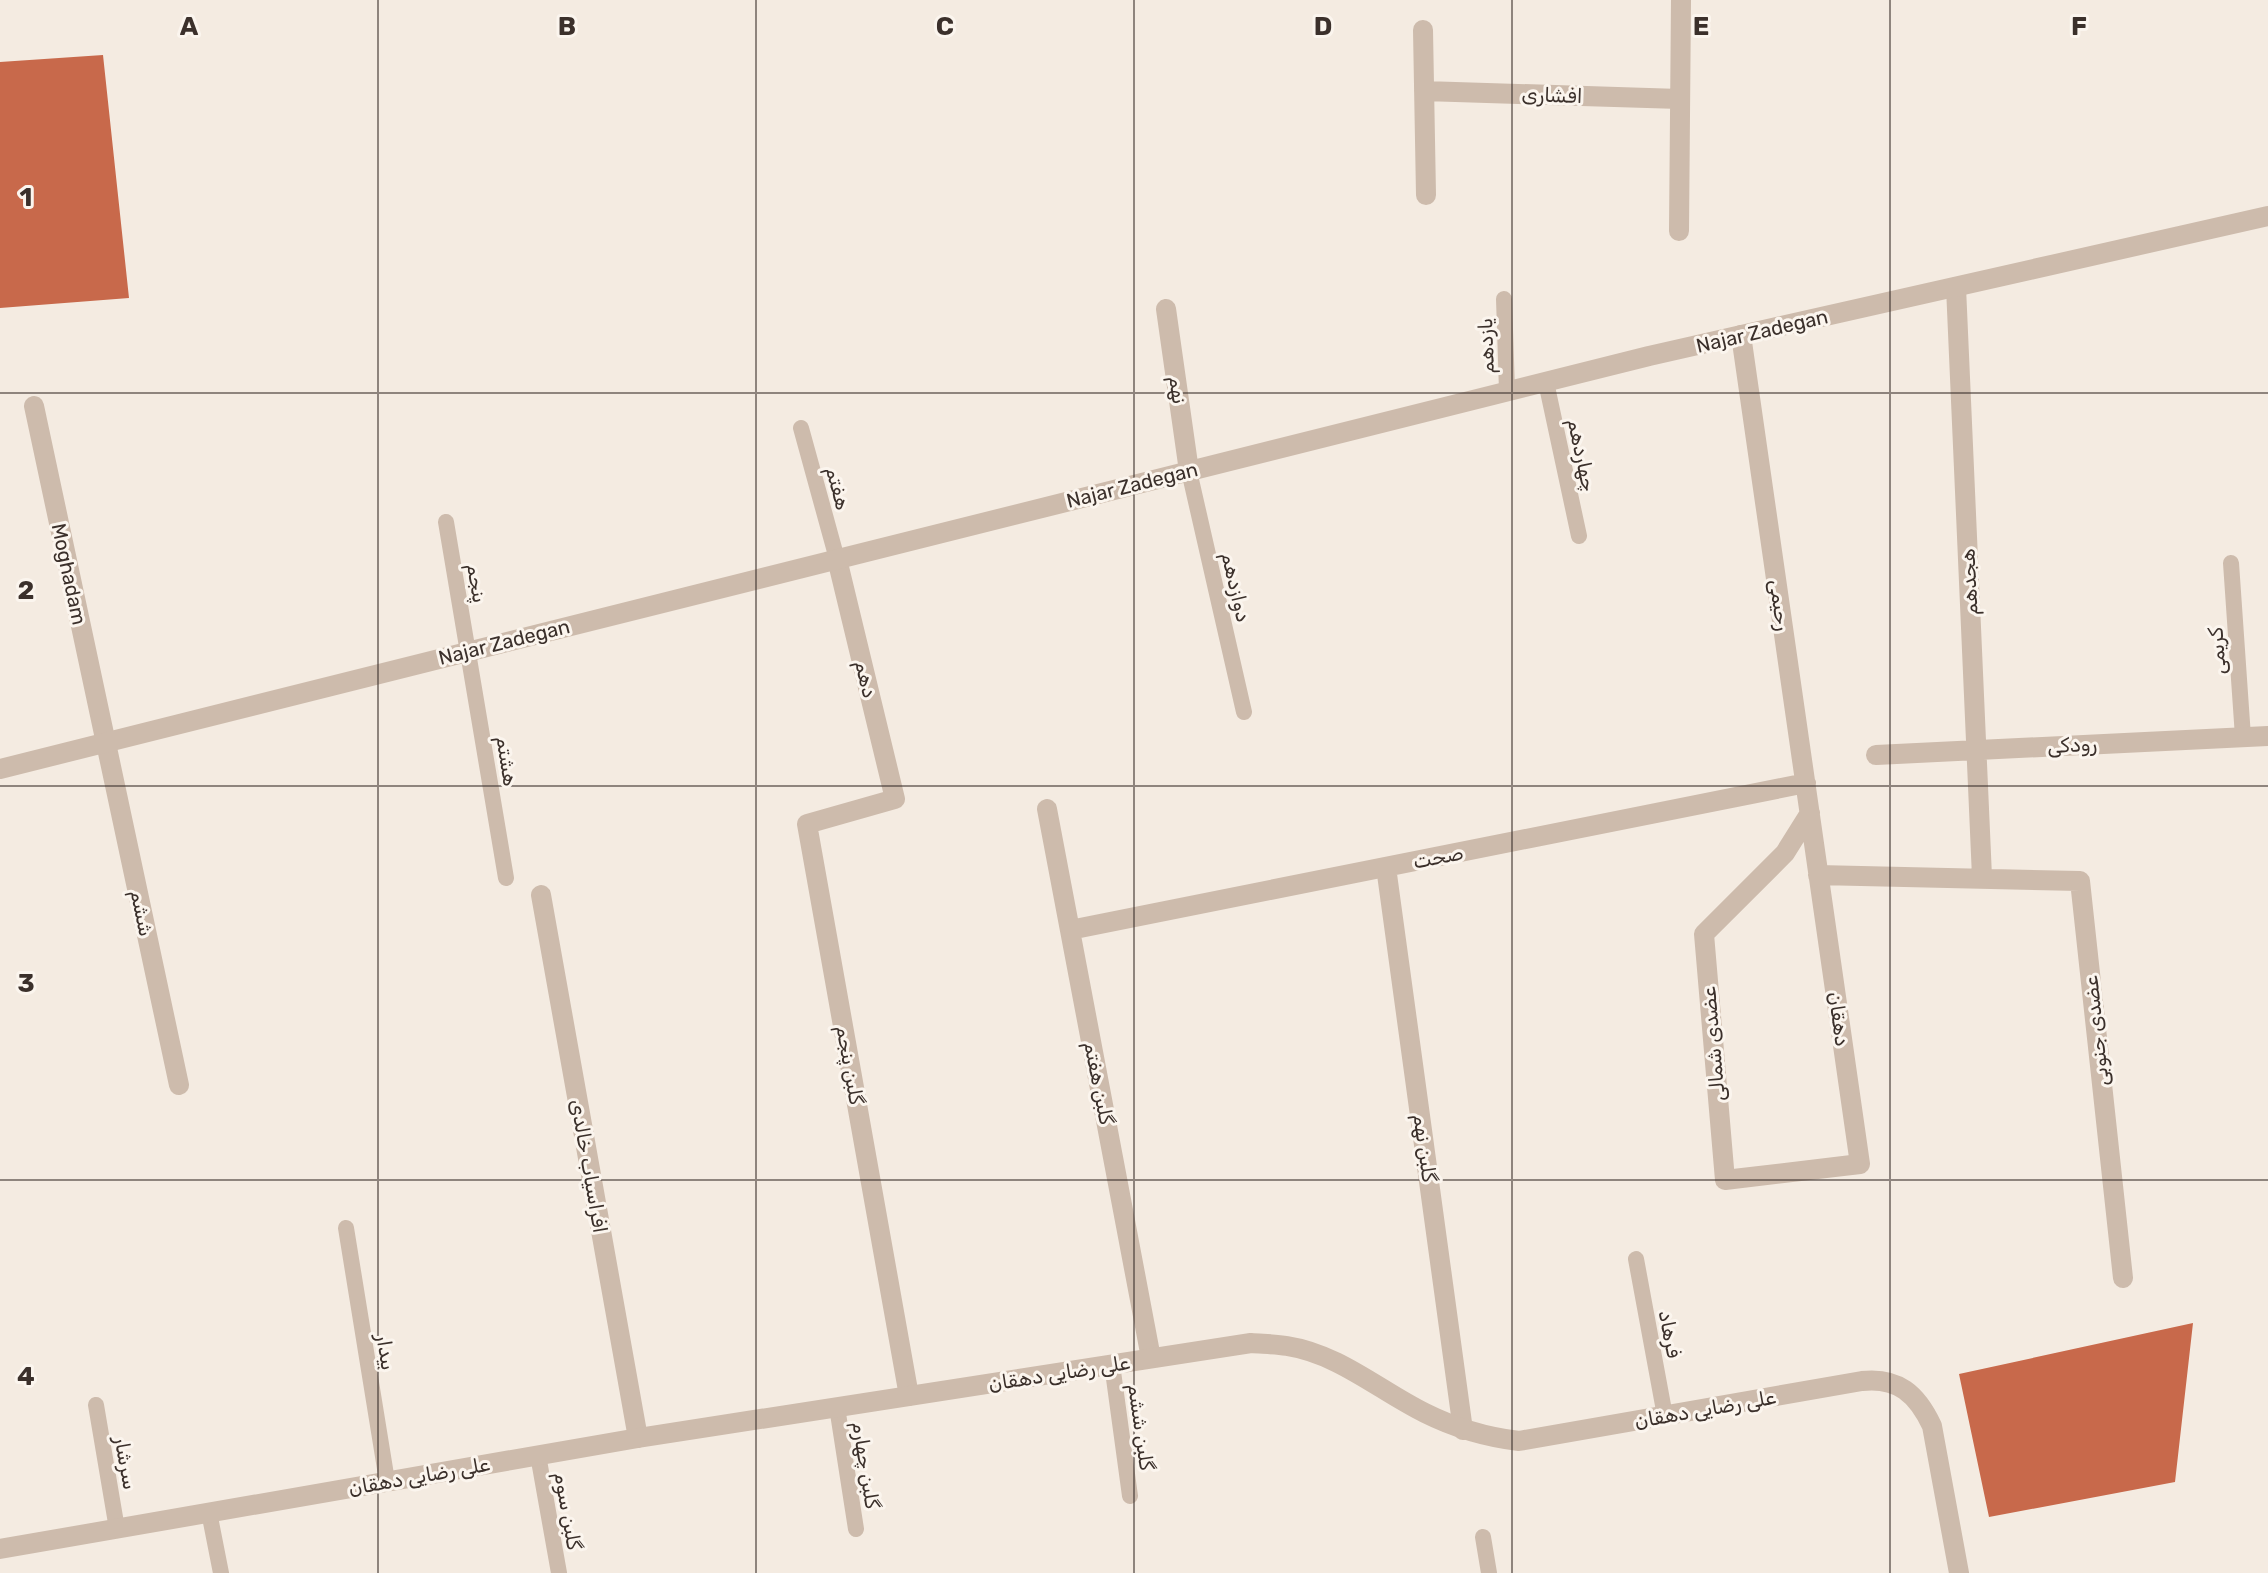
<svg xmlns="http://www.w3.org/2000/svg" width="2268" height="1573" font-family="Rubik,'Noto Sans Arabic',sans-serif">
<rect width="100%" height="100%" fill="#f4ebe1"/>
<path fill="#c8694b" d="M103,55L129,298L0,308V62Z
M2193,1323L2175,1482L1989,1517L1959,1374Z"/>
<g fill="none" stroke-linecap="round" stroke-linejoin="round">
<path stroke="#cdbbac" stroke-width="16" d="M1504,299L1507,391
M1546,382L1579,536
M801,428L837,559
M1189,471L1244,712
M446,522L506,878
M2231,563L2243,737
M346,1228L387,1481
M1636,1259L1665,1416
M1112,1364L1130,1496
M96,1405L117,1529
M837,1407L856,1529
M538,1455L559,1573
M209,1512L221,1573
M1483,1537L1489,1573"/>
<path stroke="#cdbbac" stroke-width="20" d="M1423,30L1426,195
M1424,91L1680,99
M1679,231L1681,0
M1956,287L1982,877
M1166,309L1189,471
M1741,335L1860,1164L1725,1180L1704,934L1785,853L1810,813
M34,406L179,1085
M837,559L895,799L807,824L909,1396
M1876,755L2268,736
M1047,809L1151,1358
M1386,867L1463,1430
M1818,875L2080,881L2123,1278
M541,895L638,1438
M1070,930L1806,783"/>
<path stroke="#cdbbac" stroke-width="20" d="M0,769L1649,356L2268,216
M0,1549L638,1438L1251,1343C1263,1344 1275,1344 1287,1346C1339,1354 1380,1391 1425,1413C1455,1428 1485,1437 1519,1441L1862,1381C1898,1377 1917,1394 1932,1426L1959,1573"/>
</g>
<path fill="none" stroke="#3b302b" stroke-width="2" stroke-opacity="0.55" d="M378,0V1573M756,0V1573M1134,0V1573M1512,0V1573M1890,0V1573M0,393H2268M0,786H2268M0,1180H2268"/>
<g text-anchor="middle" stroke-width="6" stroke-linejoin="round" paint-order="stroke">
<g font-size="20" fill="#3b302b" stroke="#fbf5ee">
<text transform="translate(1552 95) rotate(2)" y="7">افشاری</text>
<text transform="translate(1762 331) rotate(-13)" y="7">Najar Zadegan</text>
<text transform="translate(1486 346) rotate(-92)" y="7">یازدهم</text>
<text transform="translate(1178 390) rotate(82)" y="7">نهم</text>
<text transform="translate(1582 455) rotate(78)" y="7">چهاردهم</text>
<text transform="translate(1132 485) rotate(-14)" y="7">Najar Zadegan</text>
<text transform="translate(838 488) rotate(75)" y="7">هفتم</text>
<text transform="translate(69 574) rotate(78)" y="7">Moghadam</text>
<text transform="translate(1969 582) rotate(-93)" y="7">هجدهم</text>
<text transform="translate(477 583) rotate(80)" y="7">پنجم</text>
<text transform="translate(1236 587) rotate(77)" y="7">دوازدهم</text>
<text transform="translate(1780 605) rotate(82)" y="7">رحیمی</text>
<text transform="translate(504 642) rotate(-14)" y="7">Najar Zadegan</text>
<text transform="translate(2217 651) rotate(-94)" y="7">کریمی</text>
<text transform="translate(866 679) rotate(76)" y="7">دهم</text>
<text transform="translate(2072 745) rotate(-3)" y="7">رودکی</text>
<text transform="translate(507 761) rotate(81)" y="7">هشتم</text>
<text transform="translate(1438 857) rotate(-11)" y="7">صحت</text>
<text transform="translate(142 913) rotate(78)" y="7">ششم</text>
<text transform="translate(1839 1019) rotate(82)" y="7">دهقان</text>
<text transform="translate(2096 1031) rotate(-96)" y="7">عضدی جنوبی</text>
<text transform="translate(1713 1044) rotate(-95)" y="7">عضدی شمالی</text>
<text transform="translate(850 1065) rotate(80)" y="7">گلبن پنجم</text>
<text transform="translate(1099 1083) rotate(79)" y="7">گلبن هفتم</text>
<text transform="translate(1425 1148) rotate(82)" y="7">گلبن نهم</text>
<text transform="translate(589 1166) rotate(80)" y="7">افراسیاب خالدی</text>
<text transform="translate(1670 1334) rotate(79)" y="7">فرهاد</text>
<text transform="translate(386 1352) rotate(81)" y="7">بیدار</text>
<text transform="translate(1059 1373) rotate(-9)" y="7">علی رضایی دهقان</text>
<text transform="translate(1705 1409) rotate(-10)" y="7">علی رضایی دهقان</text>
<text transform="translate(1141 1427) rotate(82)" y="7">گلبن ششم</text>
<text transform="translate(126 1463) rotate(80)" y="7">سرشار</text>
<text transform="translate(866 1465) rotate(81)" y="7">گلبن چهارم</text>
<text transform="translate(419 1476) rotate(-10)" y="7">علی رضایی دهقان</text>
<text transform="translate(568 1511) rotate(80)" y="7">گلبن سوم</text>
</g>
</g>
<g font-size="26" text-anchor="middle" font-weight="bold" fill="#3b302b" stroke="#fbf5ee" stroke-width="6" stroke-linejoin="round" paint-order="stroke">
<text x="189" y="35">A</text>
<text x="567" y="35">B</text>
<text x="945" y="35">C</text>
<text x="1323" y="35">D</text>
<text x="1701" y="35">E</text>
<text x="2079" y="35">F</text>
<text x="26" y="206">1</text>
<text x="26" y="599">2</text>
<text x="26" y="992">3</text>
<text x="26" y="1385">4</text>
</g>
</svg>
